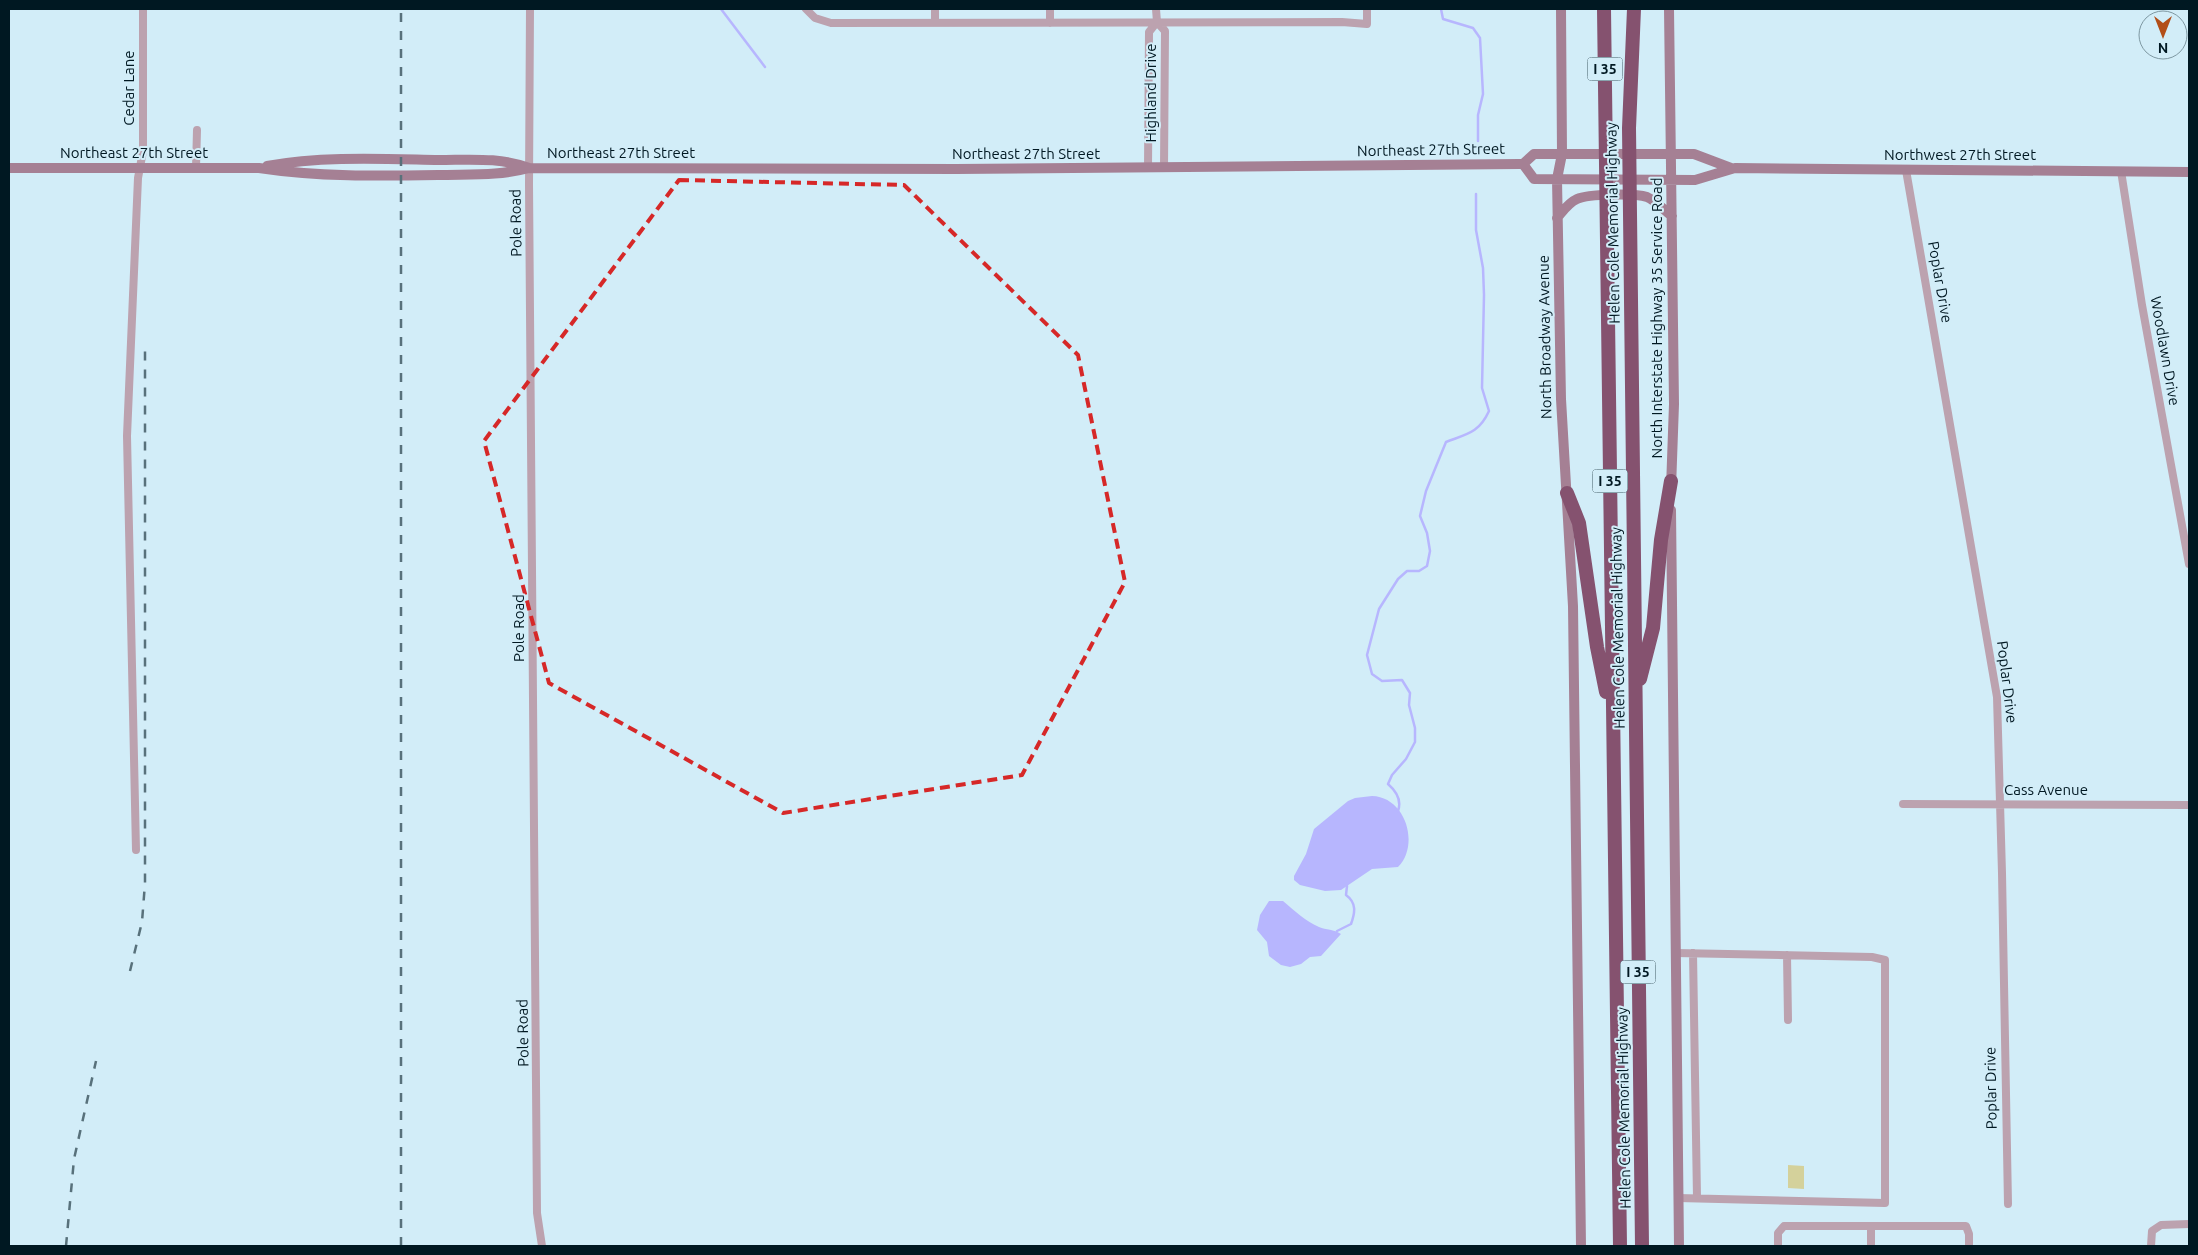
<svg xmlns="http://www.w3.org/2000/svg" width="2198" height="1255" font-family="Ubuntu,sans-serif">
<rect width="100%" height="100%" fill="#d2edf8"/>
<path fill="#d4d19b" d="M1788,1165L1804,1166V1189L1788,1188Z"/>
<path fill="#b7b6fe" d="M1372,796C1406,797 1420,845 1398,867L1372,869L1341,890L1325,891L1300,885L1294,880V876L1306,854L1314,829L1348,801L1355,798Z
M1269,901H1283C1295,911 1305,921 1319,927C1326,930 1334,929 1341,934L1321,956L1310,957L1301,964L1290,967L1281,965L1269,956L1267,942L1257,930L1260,915Z"/>
<g fill="none" stroke-linecap="round" stroke-linejoin="round">
<path stroke="#b7b6fe" stroke-width="2.5" d="M721,9L765,67
M1441,9L1443,19L1473,28L1480,38L1483,94L1478,115V141
M1398,811C1402,800 1396,791 1388,784L1392,775L1406,759L1415,742V728L1409,705L1410,693L1402,680L1382,681L1372,674L1367,655L1379,609L1398,579L1407,571H1419L1427,566L1430,551L1427,533L1420,516L1426,491L1446,442C1467,434 1479,433 1489,411L1482,388L1484,295L1483,268L1476,230V194
M1337,931L1351,924C1355,913 1357,903 1346,895L1347,886"/>
<path stroke="#bca2af" stroke-width="8" d="M530,9L529,184L537,1213L542,1246
M806,9L815,18L831,23L1342,22L1367,24V9
M935,9V23
M1050,9V23
M1157,22L1165,31L1164,168
M196,168L197,130
M1148,168L1149,32L1157,22L1156,9
M1906,170L1997,697L2002,873L2008,1204
M2121,171L2142,305L2189,564
M1903,804L2189,805
M136,850L127,436L138,178L143,151V9
M1676,953L1872,957L1885,960V1203L1678,1198
M1693,953L1697,1198
M1787,955L1788,1020
M1778,1246V1233L1784,1226H1966L1969,1234V1246
M1871,1246V1226
M2151,1246L2152,1231L2161,1225L2189,1224"/>
<path stroke="#a58094" stroke-width="10" d="M1561,9L1562,154L1557,179L1561,399L1573,606L1581,1246
M1669,9L1674,404L1671,488
M1523,164L1534,179L1695,180L1735,168L2189,172
M267,166C323,156 382,159 439,160C469,160 501,157 529,168
M9,168H259C318,177 379,176 438,175C469,174 500,176 529,168L956,169L1519,164H1523L1534,154H1694L1731,168
M1557,218C1563,211 1568,203 1577,199C1588,194 1635,193 1647,197C1656,201 1664,210 1672,216
M1671,510L1679,1246"/>
<path stroke="#85526f" stroke-width="14" d="M1604,9L1620,1246
M1634,9L1629,128L1642,1246
M1567,493L1579,523L1597,647L1606,692
M1640,679L1653,628L1661,540L1671,481"/>
<path stroke="#58717b" stroke-width="2.5" stroke-dasharray="9 9" stroke-linecap="butt" d="M130,971L142,922L145,883V343
M66,1246L74,1159L96,1061
M401,1246V9"/>
</g>
<path fill="none" stroke="#d62828" stroke-width="4" stroke-dasharray="10 6" stroke-linejoin="round" d="M679,180L904,185L1078,355L1125,582L1022,775L783,813L549,683L484,441Z"/>
<g text-anchor="middle" stroke-width="4" stroke-linejoin="round" paint-order="stroke">
<g fill="#d2edf8" stroke="#3f5862" stroke-width="1">
<rect x="1587.5" y="57.5" width="35" height="23" rx="4"/>
<rect x="1592.5" y="469.5" width="35" height="23" rx="4"/>
<rect x="1620.5" y="960.5" width="35" height="23" rx="4"/>
</g>
<g font-size="14" font-weight="bold" fill="#001822">
<text x="1605" y="74">I 35</text>
<text x="1610" y="486">I 35</text>
<text x="1638" y="977">I 35</text>
</g>
<g font-size="15" fill="#001822" stroke="#d2edf8">
<text transform="translate(129 88) rotate(-90)" y="5">Cedar Lane</text>
<text transform="translate(1151 93) rotate(-90)" y="5">Highland Drive</text>
<text transform="translate(1431 150) rotate(-1)" y="5">Northeast 27th Street</text>
<text x="134" y="158">Northeast 27th Street</text>
<text x="621" y="158">Northeast 27th Street</text>
<text x="1026" y="159">Northeast 27th Street</text>
<text x="1960" y="160">Northwest 27th Street</text>
<text transform="translate(516 223) rotate(-91)" y="5">Pole Road</text>
<text transform="translate(1613 223) rotate(-91)" y="5">Helen Cole Memorial Highway</text>
<text transform="translate(1940 282) rotate(80)" y="5">Poplar Drive</text>
<text transform="translate(1657 318) rotate(-90)" y="5">North Interstate Highway 35 Service Road</text>
<text transform="translate(1545 337) rotate(-91)" y="5">North Broadway Avenue</text>
<text transform="translate(2165 351) rotate(80)" y="5">Woodlawn Drive</text>
<text transform="translate(519 628) rotate(-90)" y="5">Pole Road</text>
<text transform="translate(1618 628) rotate(-91)" y="5">Helen Cole Memorial Highway</text>
<text transform="translate(2007 682) rotate(83)" y="5">Poplar Drive</text>
<text x="2046" y="795">Cass Avenue</text>
<text transform="translate(523 1033) rotate(-91)" y="5">Pole Road</text>
<text transform="translate(1991 1088) rotate(-91)" y="5">Poplar Drive</text>
<text transform="translate(1624 1108) rotate(-91)" y="5">Helen Cole Memorial Highway</text>
</g>
</g>
<rect width="2198" height="1255" fill="none" stroke="#001822" stroke-width="20"/>
<g transform="translate(2163 35) rotate(180)"><circle r="24" fill="#d2edf8" stroke="#7e98a2"/>
<path d="M0-4L9 19L0 12L-9 19Z" fill="#b24e18"/>
<text y="-8" font-size="14" font-weight="bold" text-anchor="middle" fill="#001822">N</text>
</g>
</svg>
